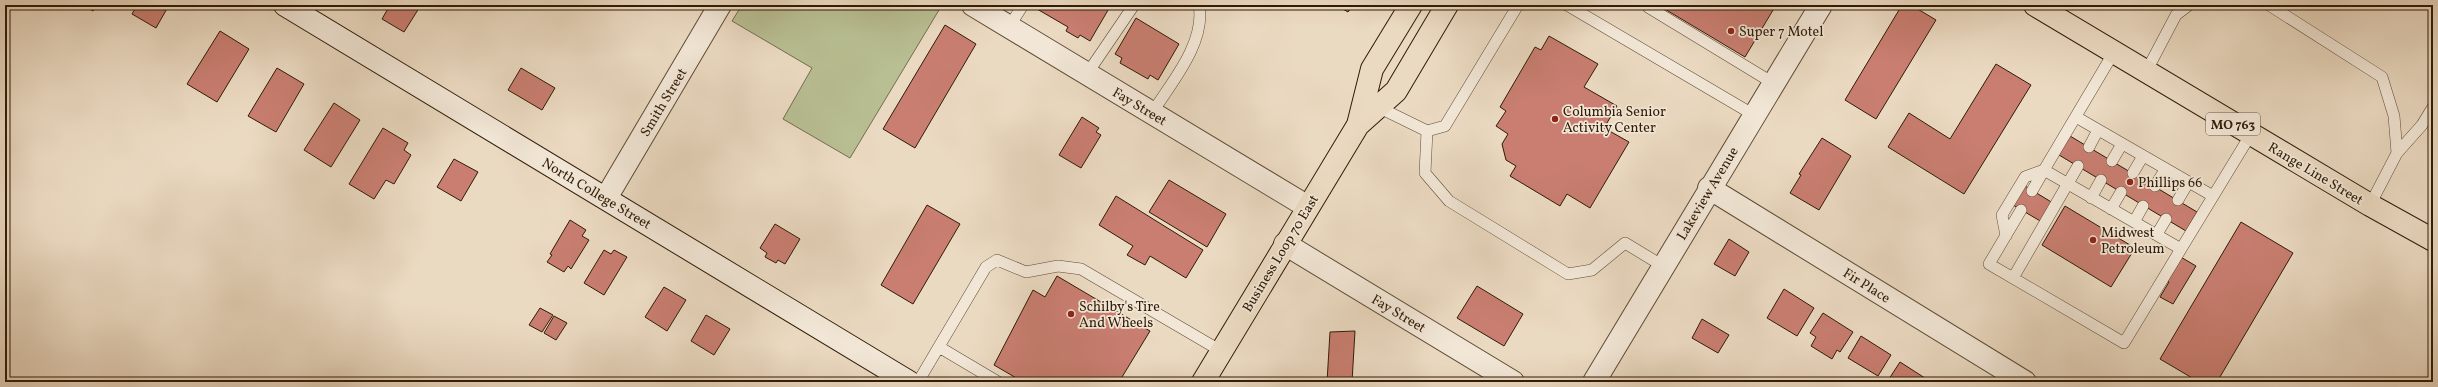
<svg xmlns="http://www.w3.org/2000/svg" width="2438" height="387" font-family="Vollkorn,serif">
<rect width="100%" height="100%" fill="#ebdac2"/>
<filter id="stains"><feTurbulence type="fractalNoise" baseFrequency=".005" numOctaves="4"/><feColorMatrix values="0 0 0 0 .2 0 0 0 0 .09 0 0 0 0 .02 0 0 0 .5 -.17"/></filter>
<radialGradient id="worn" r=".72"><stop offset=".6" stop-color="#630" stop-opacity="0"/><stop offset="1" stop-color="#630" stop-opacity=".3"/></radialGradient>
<path fill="#b8bf93" stroke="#746d4c" d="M742,5H942L850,158L783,119L812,68L732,21Z"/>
<path fill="#c97e71" stroke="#2f1b06" d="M84,5H97L93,11Z
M137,5H169L156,28L132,14Z
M390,5H421L404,32L382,19Z
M1040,5H1111L1090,41L1080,35L1078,38L1066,31L1068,27L1037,9Z
M1336,5H1353L1348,12Z
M1658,5H1776L1745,57Z
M1902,5H1911L1936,20L1876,119L1845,100Z
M1136,18L1179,44L1158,80L1150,75L1148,79L1120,63L1122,58L1115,54Z
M945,25L976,44L915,148L883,129Z
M220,31L249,49L217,102L187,84Z
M1549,36L1598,64L1584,87L1617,106L1604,128L1629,142L1590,208L1567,194L1560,206L1510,176L1516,166L1506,160L1502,144L1508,134L1496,126L1506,111L1500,107L1535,47L1541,50Z
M1996,64L2031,85L1964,194L1888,147L1909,113L1950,139Z
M277,68L304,84L276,132L248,116Z
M521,68L555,88L542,110L508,90Z
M334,103L360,120L331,167L304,150Z
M1082,117L1099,128L1096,132L1101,135L1081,168L1059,155Z
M383,128L408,143L404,150L411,155L394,184L386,180L374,199L349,184Z
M2070,136L2197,212L2186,231L2059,155Z
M1822,138L1851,156L1819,210L1790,193L1801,175L1799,174Z
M454,159L478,172L461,201L437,187Z
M1169,180L1226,214L1207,247L1149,212Z
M2025,186L2053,203L2042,222L2013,205Z
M1116,196L1203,250L1186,278L1150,256L1145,265L1127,255L1133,246L1099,225Z
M927,205L960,224L913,304L881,285Z
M2065,206L2135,248L2111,287L2042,245Z
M570,220L586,230L582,236L589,240L571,269L568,266L564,272L547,262L552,255L550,254Z
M2241,222L2293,253L2217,382H2199L2160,359Z
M775,224L800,239L785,264L778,260L776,263L765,257L767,253L760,248Z
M1729,239L1749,252L1735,276L1714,264Z
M604,250L611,254L614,250L627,257L604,295L584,283Z
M2179,256L2196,266L2173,304L2160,297L2169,282L2165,279Z
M1057,276L1150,331L1119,382H1023L994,365L1033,290L1045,297Z
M1477,286L1523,314L1504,346L1457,318Z
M664,287L686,300L667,331L645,317Z
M1784,289L1814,308L1797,336L1767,318Z
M540,308L553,315L542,332L529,325Z
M1823,313L1853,332L1840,352L1837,350L1832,359L1811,346L1816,337L1810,333Z
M706,315L730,329L714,355L691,341Z
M554,316L567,323L556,340L544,333Z
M1702,319L1729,335L1718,353L1692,338Z
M1355,331L1352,382H1327L1330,332Z
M1861,336L1891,355L1878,376L1848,358Z
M1900,362L1928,380L1926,382H1887Z"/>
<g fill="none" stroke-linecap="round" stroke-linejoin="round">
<g stroke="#5e4b35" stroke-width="12">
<path id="lane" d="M1567,5L1754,115
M1649,5L1648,7L1773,83
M2269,5L2382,77L2394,116L2397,153
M1009,27L1023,5
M2114,52L2044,170L2181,249L2251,134
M2146,72L2176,15L2189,5
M1087,74L1134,5
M1378,107L1427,131L1445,126L1518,5
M1152,113C1171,83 1206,43 1199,5
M2076,117L2213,196
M1427,131L1425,173L1449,201L1568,274L1592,270L1625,243L1663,266
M2089,147L2098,130
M2112,161L2122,144
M2133,173L2143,156
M2155,186L2165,170
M2032,191L2044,170
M2091,198L2101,180
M2178,200L2188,183
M2370,205L2397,153L2422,125L2433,107
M2111,209L2121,192
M2021,210L1989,264L2124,343L2181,249
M2134,222L2143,206
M2157,234L2166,219
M2006,236L2002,215L2025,177L2044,170
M2013,278L2078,166
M939,347L998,382
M918,382L986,267L997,260L1026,272L1058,266L1081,269L1221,351"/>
</g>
<g stroke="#5e4b35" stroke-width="24">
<path id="street" d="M973,5L1308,207
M1709,188L2025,382
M606,198L720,5
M1285,244L1513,382
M1594,382L1821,5"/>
</g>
<g stroke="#2f1b06" stroke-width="24">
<path id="secondary" d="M285,5L909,382"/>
</g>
<g stroke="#2f1b06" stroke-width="24">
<path id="primary" d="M2035,5L2370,205L2433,240
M1358,125L1372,69L1411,5
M1203,382L1358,125L1396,91L1447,5"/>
</g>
<use href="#lane" stroke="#f2e7d7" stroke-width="11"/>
<use href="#street" stroke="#f2e7d7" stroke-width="22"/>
<use href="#secondary" stroke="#f2e7d7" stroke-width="22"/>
<use href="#primary" stroke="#ebdac2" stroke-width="22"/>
</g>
<g fill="#8f2418" stroke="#f2e7d7" stroke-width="1.5">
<circle cx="1731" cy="31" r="4"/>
<circle cx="1555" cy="119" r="4"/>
<circle cx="2130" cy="182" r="4"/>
<circle cx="2093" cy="240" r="4"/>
<circle cx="1071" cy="314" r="4"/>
</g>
<g text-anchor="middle" stroke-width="3.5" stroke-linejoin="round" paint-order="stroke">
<rect fill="#f2e7d7" stroke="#6a5845" stroke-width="1" x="2206" y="113" width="54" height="22" rx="3"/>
<g font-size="13" font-weight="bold" fill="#2f1b06">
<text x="2233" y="129">MO 763</text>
</g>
<g font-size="14" fill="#2f1b06" stroke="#f2e7d7" text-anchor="start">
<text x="1739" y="36">Super 7 Motel</text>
<text x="1563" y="116">Columbia Senior<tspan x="1563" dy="16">Activity Center</tspan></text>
<text x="2138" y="187">Phillips 66</text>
<text x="2101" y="237">Midwest<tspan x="2101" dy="16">Petroleum</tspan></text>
<text x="1079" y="311">Schilby's Tire<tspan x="1079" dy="16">And Wheels</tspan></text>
</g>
<g font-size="14" fill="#2f1b06" stroke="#f2e7d7">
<text transform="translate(663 102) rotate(-59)" y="5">Smith Street</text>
<text transform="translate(1140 106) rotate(31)" y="5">Fay Street</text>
<text transform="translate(2316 173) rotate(31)" y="5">Range Line Street</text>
<text transform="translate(597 193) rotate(31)" y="5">North College Street</text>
<text transform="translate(1707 193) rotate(-59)" y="5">Lakeview Avenue</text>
<text transform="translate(1280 253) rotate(-59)" y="5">Business Loop 70 East</text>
<text transform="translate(1867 285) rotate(32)" y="5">Fir Place</text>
<text transform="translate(1399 313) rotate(31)" y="5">Fay Street</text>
</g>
</g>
<rect width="2438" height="387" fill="none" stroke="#ebdac2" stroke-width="20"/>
<rect x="6" y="6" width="2426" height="375" fill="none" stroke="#2f1b06" stroke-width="2"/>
<rect x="10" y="10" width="2418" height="367" fill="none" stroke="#2f1b06"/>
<rect width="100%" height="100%" filter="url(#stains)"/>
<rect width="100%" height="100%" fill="url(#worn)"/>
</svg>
